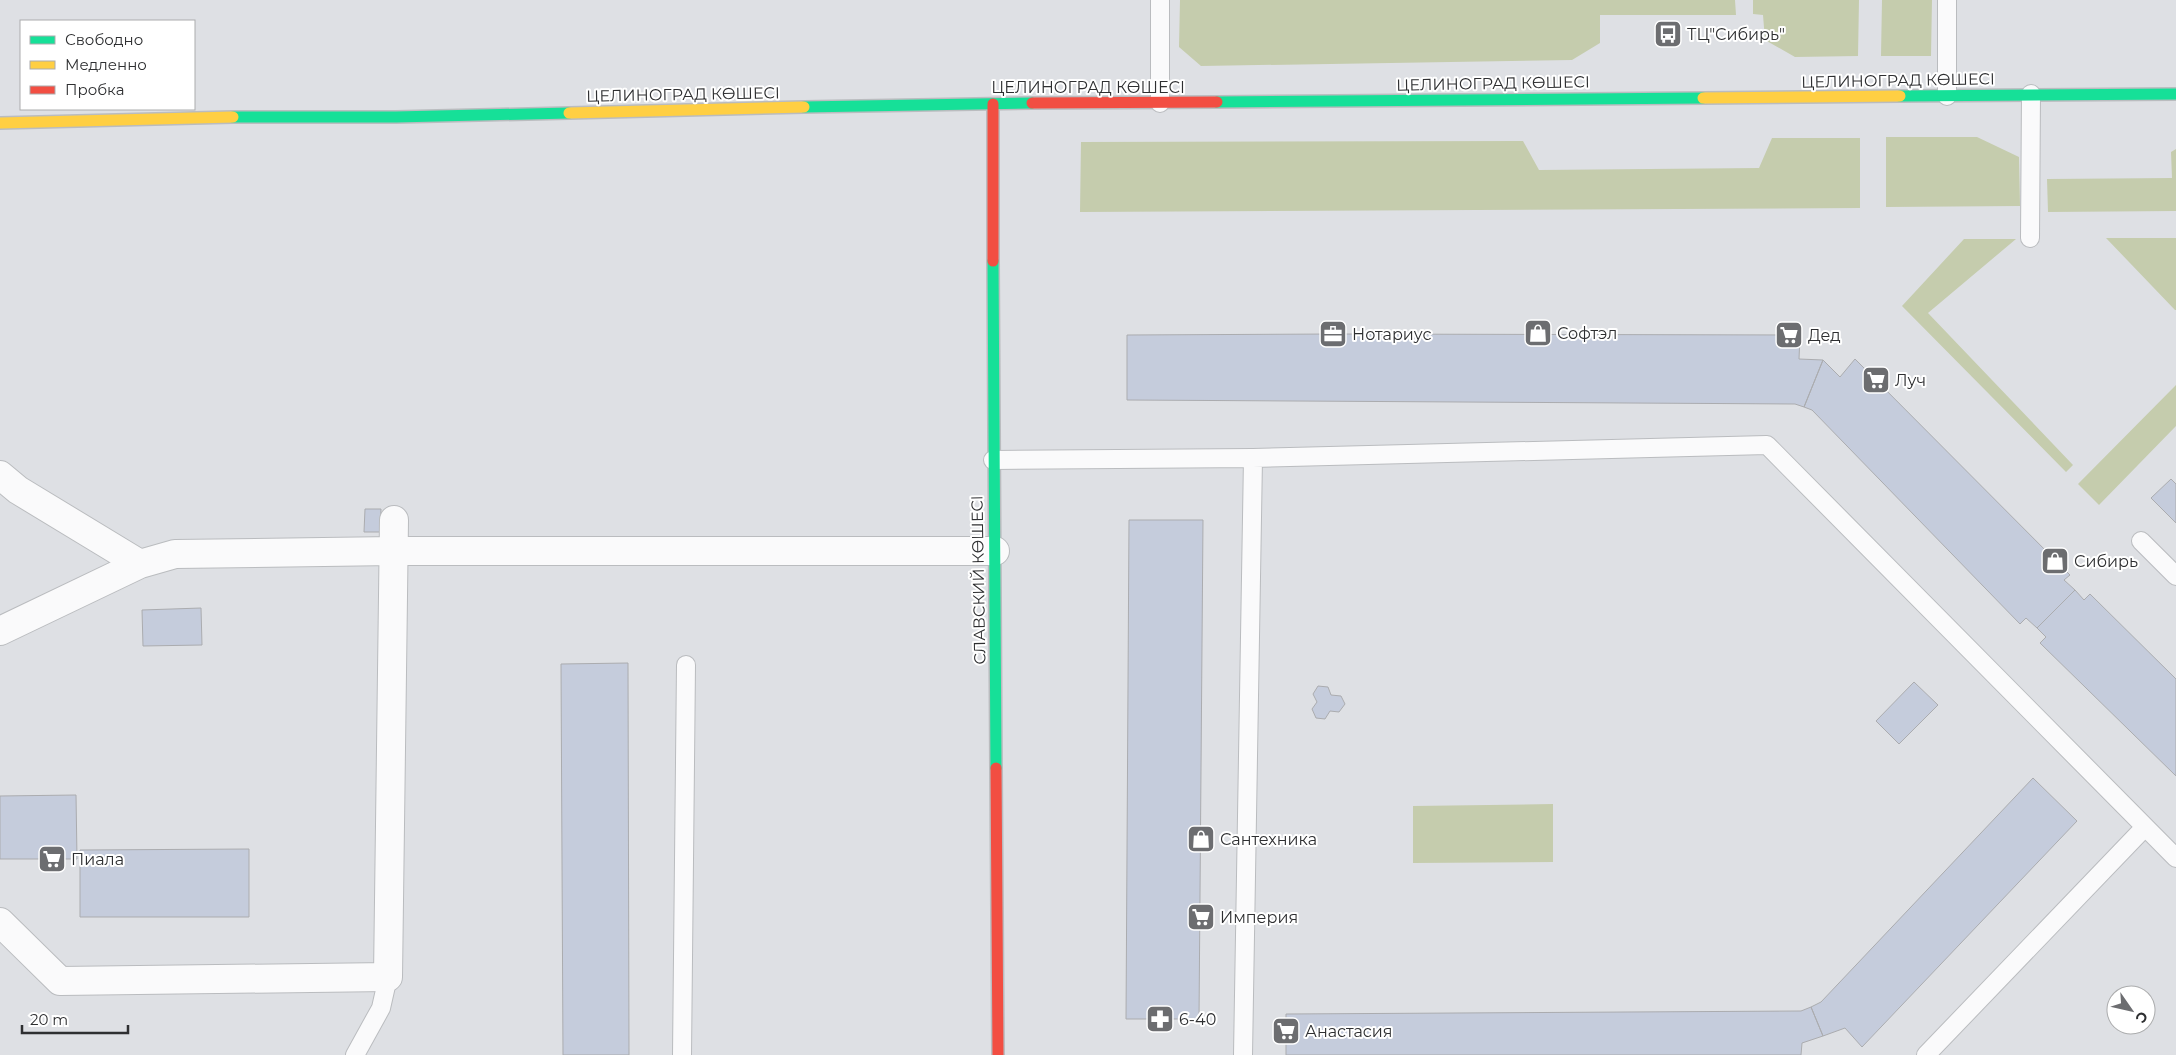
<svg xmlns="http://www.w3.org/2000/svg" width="2176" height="1055" font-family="Montserrat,sans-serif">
<rect width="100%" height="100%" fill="#dee0e4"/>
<path fill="#c5ccad" d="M1180,0H1735L1736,15H1600V43L1572,60L1201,66L1179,47Z
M1753,0H1859L1858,56L1795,57L1765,40L1763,15L1753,14Z
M1882,0H1932L1931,56H1881Z
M1886,137H1977L2019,157L2020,206L1886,207Z
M1772,138H1860V208L1080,212L1081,142L1523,141L1539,170L1759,168Z
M2176,149V211L2048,212L2047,179L2172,178L2171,152Z
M2106,238H2176V310H2175Z
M1964,239H2016L1928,313L2073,465L2066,472L1902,306Z
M2176,385V426L2099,505L2078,484Z
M1553,804V862L1413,863V806Z"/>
<path fill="#c5ccdc" stroke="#abacaf" d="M1333,334L1800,335L1799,359L1823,360L1804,407L1795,404L1127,400V335Z
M1855,359L2070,575L2064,580L2075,590L2037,628L2026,618L2020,624L1812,410L1804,407L1823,360L1840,377Z
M2171,479L2176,484V523L2151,498Z
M365,509H381L380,532H364Z
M1129,520H1203L1199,1019H1126Z
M2075,590L2084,600L2090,594L2176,679V776L2040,643L2046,637L2037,628Z
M201,608L202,645L143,646L142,610Z
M628,663L629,1055H563L561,664Z
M1914,682L1938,705L1899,744L1876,721Z
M1318,686L1328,687L1331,695L1341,696L1345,704L1339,712L1330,711L1325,719L1316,718L1312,709L1317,702L1313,694Z
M2033,778L2077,821L1862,1047L1845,1028L1823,1036L1811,1007L1821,1002Z
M76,795L77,859H0V796Z
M249,849V917H80V850Z
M1811,1007L1823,1036L1802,1043L1801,1055H1286V1014L1801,1011Z"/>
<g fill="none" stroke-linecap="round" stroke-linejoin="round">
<g stroke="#babcbf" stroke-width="20">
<path id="lane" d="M1947,0V96
M1160,103V0
M2030,238L2031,94
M993,460L1253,458L1767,445L2176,858
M2141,541L2176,576
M355,1055L381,1008L388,977
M682,1055L686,665
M1243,1055L1253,458
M1926,1055L2145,827"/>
</g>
<g stroke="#babcbf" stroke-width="30">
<path id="street" d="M0,475L18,490L140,564
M0,631L140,564L175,554L393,551H995
M0,922L60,981L388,977L394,520"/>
</g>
<g stroke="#babcbf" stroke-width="14">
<path id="fast" d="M1900,96L2176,94
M1217,102L1703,98
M804,107L1032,103
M233,117H396L569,113
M993,261L996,768"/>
</g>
<g stroke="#babcbf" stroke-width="14">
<path id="slow" d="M1703,98L1900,96
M569,113L804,107
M0,123L233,117"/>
</g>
<g stroke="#babcbf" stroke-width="14">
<path id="jam" d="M1032,103L1217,102
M993,104V261
M996,768L998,1055"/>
</g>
<use href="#lane" stroke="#fafafb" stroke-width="18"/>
<use href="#street" stroke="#fafafb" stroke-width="28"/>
<use href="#fast" stroke="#16e098" stroke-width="11"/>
<use href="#slow" stroke="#ffcf43" stroke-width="11"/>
<use href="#jam" stroke="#f24e42" stroke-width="11"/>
</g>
<defs>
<g id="bus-square" transform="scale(1.4375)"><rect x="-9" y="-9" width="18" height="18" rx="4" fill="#6c6d70" stroke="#fff"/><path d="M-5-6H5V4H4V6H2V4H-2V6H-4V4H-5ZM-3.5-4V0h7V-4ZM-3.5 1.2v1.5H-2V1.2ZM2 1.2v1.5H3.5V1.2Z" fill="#fff"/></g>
<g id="shop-square" transform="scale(1.4375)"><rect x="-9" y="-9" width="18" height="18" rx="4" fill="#6c6d70" stroke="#fff"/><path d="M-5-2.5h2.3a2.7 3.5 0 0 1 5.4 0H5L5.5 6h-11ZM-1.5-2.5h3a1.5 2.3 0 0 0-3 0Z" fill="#fff"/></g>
<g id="office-square" transform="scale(1.4375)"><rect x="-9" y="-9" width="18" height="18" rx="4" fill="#6c6d70" stroke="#fff"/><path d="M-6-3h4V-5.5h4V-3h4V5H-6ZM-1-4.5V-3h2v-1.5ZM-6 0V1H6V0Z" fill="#fff"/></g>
<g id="supermarket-square" transform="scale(1.4375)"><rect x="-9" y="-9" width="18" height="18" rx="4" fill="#6c6d70" stroke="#fff"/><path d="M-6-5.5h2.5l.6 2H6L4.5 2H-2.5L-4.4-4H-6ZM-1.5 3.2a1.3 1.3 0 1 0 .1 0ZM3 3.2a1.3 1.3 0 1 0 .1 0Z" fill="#fff"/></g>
<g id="pharmacy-square" transform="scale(1.4375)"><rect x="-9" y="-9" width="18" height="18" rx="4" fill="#6c6d70" stroke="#fff"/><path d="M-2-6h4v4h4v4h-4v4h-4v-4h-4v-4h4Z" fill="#fff"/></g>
</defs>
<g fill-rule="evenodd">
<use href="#bus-square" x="1668" y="34"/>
<use href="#shop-square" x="1538" y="333"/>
<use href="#office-square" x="1333" y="334"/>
<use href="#supermarket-square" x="1789" y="335"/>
<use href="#supermarket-square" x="1876" y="380"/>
<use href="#shop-square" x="2055" y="561"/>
<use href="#shop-square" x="1201" y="839"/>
<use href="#supermarket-square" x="52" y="859"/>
<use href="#supermarket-square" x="1201" y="917"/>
<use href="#pharmacy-square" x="1160" y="1019"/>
<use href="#supermarket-square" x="1286" y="1031"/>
</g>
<g text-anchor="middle" stroke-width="4" stroke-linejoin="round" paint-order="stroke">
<g font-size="16" fill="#2e2f31" stroke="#fff" text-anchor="start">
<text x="1687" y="40">ТЦ"Сибирь"</text>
<text x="1557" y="339">Софтэл</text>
<text x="1352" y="340">Нотариус</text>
<text x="1808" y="341">Дед</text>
<text x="1895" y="386">Луч</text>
<text x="2074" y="567">Сибирь</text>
<text x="1220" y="845">Сантехника</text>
<text x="71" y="865">Пиала</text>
<text x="1220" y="923">Империя</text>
<text x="1179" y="1025">6-40</text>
<text x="1305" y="1037">Анастасия</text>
</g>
<g font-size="16" fill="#2e2f31" stroke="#fff">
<text transform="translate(1898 80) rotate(-1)" y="6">ЦЕЛИНОГРАД КӨШЕСІ</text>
<text transform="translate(1493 83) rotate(-1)" y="6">ЦЕЛИНОГРАД КӨШЕСІ</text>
<text x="1088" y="93">ЦЕЛИНОГРАД КӨШЕСІ</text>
<text transform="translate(683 94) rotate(-1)" y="6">ЦЕЛИНОГРАД КӨШЕСІ</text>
<text transform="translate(978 580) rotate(-91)" y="6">СЛАВСКИЙ КӨШЕСІ</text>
</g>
</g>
<rect x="20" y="20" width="175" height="90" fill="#ffffff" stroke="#abacad"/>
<rect x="30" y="36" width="25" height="8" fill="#16e098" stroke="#abacad"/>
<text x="65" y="45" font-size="15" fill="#2e2f31">Свободно</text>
<rect x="30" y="61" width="25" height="8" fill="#ffcf43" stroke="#abacad"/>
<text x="65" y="70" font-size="15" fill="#2e2f31">Медленно</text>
<rect x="30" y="86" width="25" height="8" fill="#f24e42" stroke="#abacad"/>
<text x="65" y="95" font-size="15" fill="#2e2f31">Пробка</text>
<g transform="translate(2131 1010) rotate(124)"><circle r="24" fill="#ffffff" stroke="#abacad"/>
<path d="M0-4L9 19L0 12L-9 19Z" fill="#6c6d70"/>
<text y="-8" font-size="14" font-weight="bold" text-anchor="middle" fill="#2e2f31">С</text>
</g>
<path d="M22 1025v8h106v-8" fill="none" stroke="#2e2f31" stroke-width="2.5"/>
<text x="30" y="1025" font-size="15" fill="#2e2f31" stroke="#ffffff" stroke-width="4" paint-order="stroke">20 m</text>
</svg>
